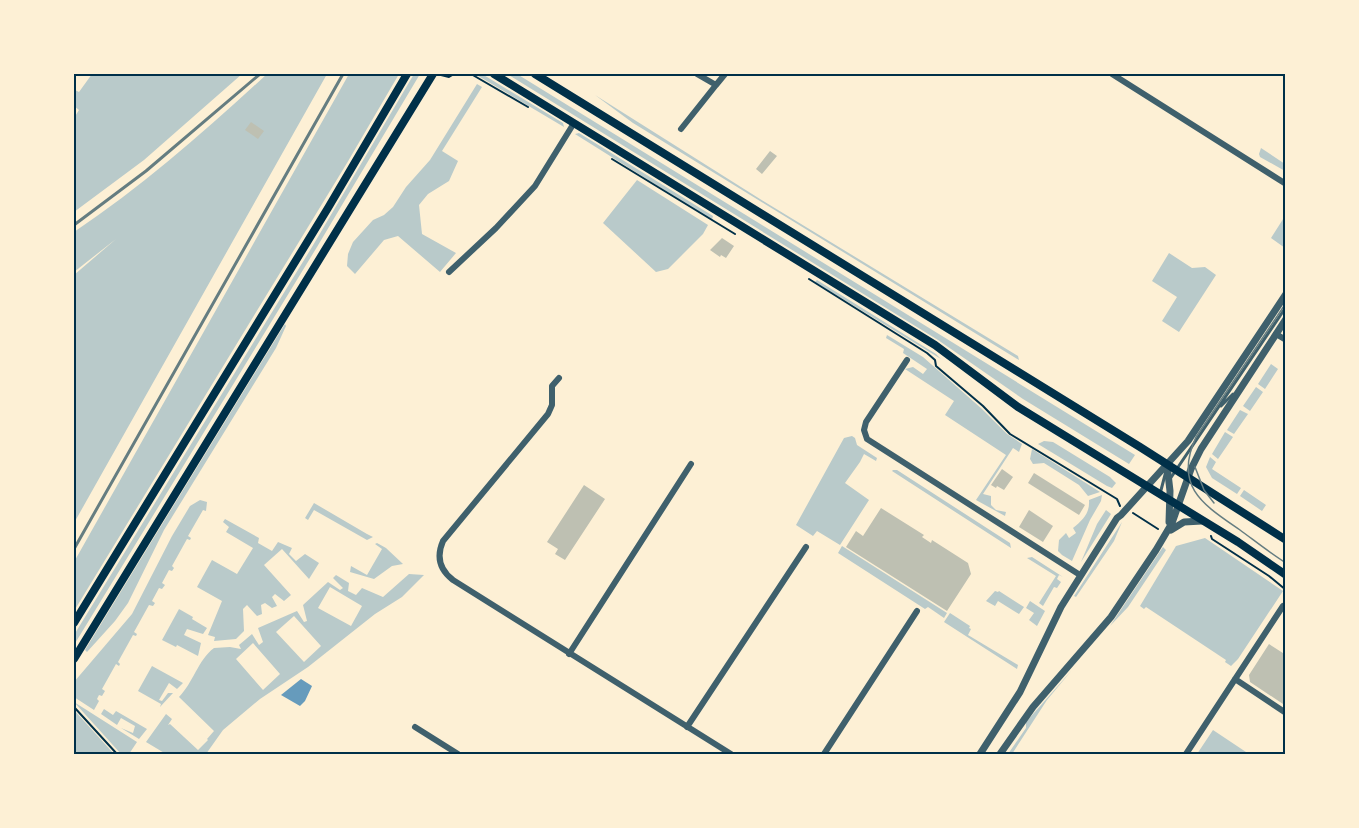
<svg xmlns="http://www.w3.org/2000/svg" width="1359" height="828" font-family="Helvetica,sans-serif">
<rect width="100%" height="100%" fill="#fdf0d5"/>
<path fill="#b9caca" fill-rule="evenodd" d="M92,74H242L144,160L74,212V118L79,110L74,106V93L75,90L79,92Z
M267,74H327L74,523V275L116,239L74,272V232C143,186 206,130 267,74Z
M349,74H399L347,163L74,611V562Z
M414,74H420L317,247L74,645V635L312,247Z
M475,74H482L563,123L564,127Z
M507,74H517L1135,455L1129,464L1023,399L938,340Z
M477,84L482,87L442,151L458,161L449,181L428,194L419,205L422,234L456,253L440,272L398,236L384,240L355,274L347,266L348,254L353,242L373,220L384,215L393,207L406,187L430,160Z
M595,95L760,199L1018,356L1019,360L633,123Z
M579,133L713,216L712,220L575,134Z
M1261,148L1285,164V171L1260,157L1259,154Z
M637,180L708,225L703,234L668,269L656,272L603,223Z
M1285,216L1286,248H1285L1271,238Z
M1169,253L1192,268L1205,267L1216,275L1179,332L1162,321L1177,297L1152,281Z
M817,280L936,354L941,359L815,282Z
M285,324L286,326L276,348L164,530L128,603L115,621L87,652L85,650Z
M887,335L923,357L982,409L1007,434L1022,444L1019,452L1013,448L983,494L991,496V505L996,510L1006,512L1005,516L976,500L1006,455L945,415L954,401L905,369L913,367L923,374L927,369L903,353L904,349L886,338Z
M1271,364L1278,369L1265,389L1258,384Z
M1256,387L1263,392L1250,411L1243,406Z
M1240,410L1248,414L1234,434L1227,430Z
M1225,432L1233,437L1218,459L1212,454Z
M852,436L855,438L857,445L877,458L876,461L864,454L860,462L845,483L869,500L840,545L817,531L813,536L796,525L844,438Z
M1044,441L1053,442L1110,477L1116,483L1112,488L1107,486L1038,444Z
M1032,449L1100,492L1088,496L1079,485L1044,463L1033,464L1030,459Z
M1210,457L1216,462L1212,469L1241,488L1237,494L1212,478L1206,467Z
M893,470H897L1010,543L1011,548L892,471Z
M1244,490L1266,505L1262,511L1240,496Z
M1102,495L1101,501L1090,520L1072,561L1062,555L1058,551L1059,540L1066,533L1069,538L1076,533L1073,528C1083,520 1090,513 1089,500Z
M200,500L207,502L206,511L203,510L188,536L191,538L190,540L187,539L172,566L174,568L172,571L169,570L162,583L165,585L162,589L159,588L152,601L155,603L153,606L149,605L134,632L137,634L136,636L133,635L118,662L120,664L119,666L116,664L102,689L105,691L102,696L99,695L97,699L99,701L94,710L74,697V682L132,614L172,536L190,506Z
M314,503L367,534L373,537L367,540L314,510L308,520L305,518Z
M1106,510L1111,514L1081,562L1097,524Z
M225,519L259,538L258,543L272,551L278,542L292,548L289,554L296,561L305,554L319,563L309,579L282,549L264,565L291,595L284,601L275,594L272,597L277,606L272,608L265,603L261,605L262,614L257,616L247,605L243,609L244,631L236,639L214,641L215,637L208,635L222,601L197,587L212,560L237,574L253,548L226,532L229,527L223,522Z
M1122,522L1114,541L1076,597L1074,596Z
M1205,538L1283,591L1238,659L1231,666L1225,662L1226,660L1146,607L1144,609L1140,606L1176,546Z
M377,543L386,548L403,564L392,566L374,579L350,572L351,566L367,575L382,549L375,544Z
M842,546L947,613L944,618L928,607L925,609L838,553Z
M1163,547L1166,550L1128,607L1110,626Z
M1032,557L1063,577L1059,575L1057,579L1061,582L1057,588L1054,587L1043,606L1039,603L1056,576L1027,558Z
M409,574L424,575L402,597L375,614L308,667L260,699L223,730L206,754H166L146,742L166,714L172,719L168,725L170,724L198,750L208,740L207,739L214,731L179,697C193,683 198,660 214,648L230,647L241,649L239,645L252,634L259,645L263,642L258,628L297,611L304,622L307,621L303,605L328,582L340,590L343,588L333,578L336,575L349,583L348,591L356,595L362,588L383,597ZM330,587L362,606L351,626L318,608ZM294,616L321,646L304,662L276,632ZM253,643L280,674L263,690L236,659Z
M995,591L998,592L999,591L1024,607L1019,614L998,601L995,606L986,601Z
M1030,601L1045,611L1037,626L1029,620L1034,613L1026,608Z
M179,609L193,617L192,619L207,628L203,634L187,629L184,635L201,643L198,656L177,645L176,647L162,640Z
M950,613L970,626L969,628L971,629L968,635L1018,665L1017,669L944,622Z
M152,666L183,683L177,689L169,683L159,700L162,701L168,693H173L160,707L161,704L138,691Z
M1072,670L1047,700L1012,754H1008L1026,728V722Z
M74,702L137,742L129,754H121Z
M104,709L113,715L116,711L147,729L139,739L121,728L133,733L135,726L121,718L117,725L101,714Z
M74,710L114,754H74Z
M1213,730L1249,754H1197Z"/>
<path fill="#669bbc" d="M301,679L312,686L305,701L300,706L281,695Z"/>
<path fill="#bec0b2" d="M251,122L264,131L258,139L245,130Z
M770,151L777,156L762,174L756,169Z
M722,238L734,246L726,258L721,255L720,257L710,250Z
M1002,469L1013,477L1004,490L997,486L996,488L991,485Z
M1034,473L1085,505L1079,515L1028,483Z
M584,485L605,499L565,560L555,554L558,549L547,542Z
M881,508L924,535L922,537L931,543L932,540L968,563L971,574L947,611L846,547L856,531L863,536Z
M1029,510L1053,526L1043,542L1019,527Z
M1269,644L1286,655V706L1250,682L1249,675Z"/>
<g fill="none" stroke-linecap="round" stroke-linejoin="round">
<path stroke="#003049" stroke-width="2" d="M471,74L528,107
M441,75L449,77L454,74
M612,159L735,234
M809,279L927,353L935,360L936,366L983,406L1010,434L1117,499L1120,506
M1133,513L1158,529
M1211,536L1212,539L1269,576L1286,590
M74,707L117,754"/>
<path stroke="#3f606c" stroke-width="3" d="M1221,406L1233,394
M1170,479L1286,307
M1160,494L1166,471"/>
<path stroke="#3f606c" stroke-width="6" d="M697,74L716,85L725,74
M1112,74L1286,184
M681,129L716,85
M449,272L496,228L535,186L574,123
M1276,334L1286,340
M907,360L866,422L864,430L867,439L1080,575
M559,378L552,386V405L548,414L443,541C436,557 440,570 453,580L731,754
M569,654L691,464
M1235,679L1286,713
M415,727L458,754
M687,727L806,547
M824,754L917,611
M1186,754L1283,606"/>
<path stroke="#3f606c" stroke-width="7" d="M1167,465L1170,491L1169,522
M1171,530L1184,522L1202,521
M980,754L1020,692L1061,607L1117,518L1121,515L1188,441L1286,294
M1000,754L1033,707L1111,617L1156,550L1172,523L1191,469L1201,449L1286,319"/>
<path stroke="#003049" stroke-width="8" d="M494,74L935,345L1018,407L1238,542L1286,575
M535,74L1140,447L1286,540
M74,623L328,208L407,74
M74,659L433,74"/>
<path stroke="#657d81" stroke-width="1.5" d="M1286,303L1196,437C1173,487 1204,505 1240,530C1255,541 1270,553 1286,563
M1195,467L1204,490L1214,503"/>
<path stroke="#657d81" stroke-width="3" d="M74,225L146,171L260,74
M74,549L343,74"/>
</g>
<rect width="1359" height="828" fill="none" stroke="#fdf0d5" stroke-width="150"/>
<rect x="75" y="75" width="1209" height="678" fill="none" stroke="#003049" stroke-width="2"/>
</svg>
